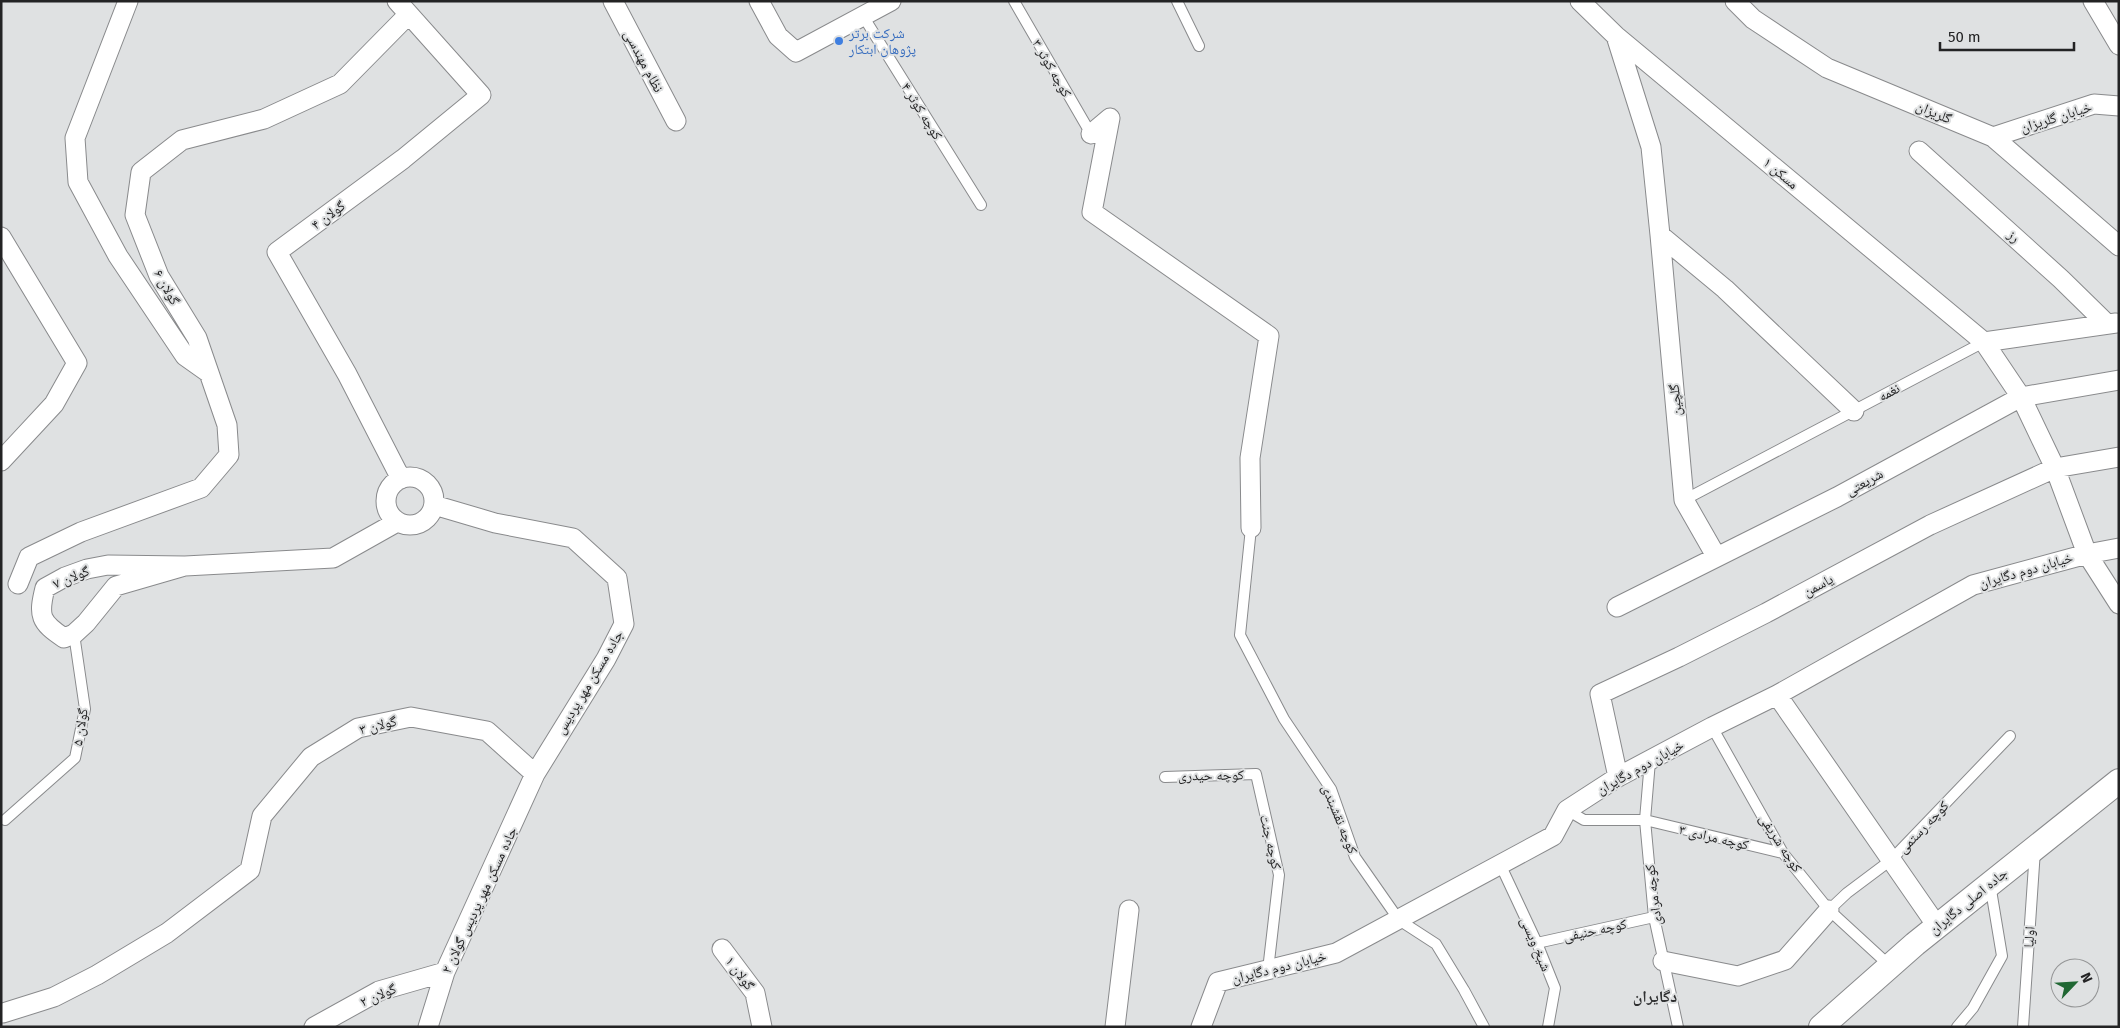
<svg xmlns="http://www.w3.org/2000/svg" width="2120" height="1028" font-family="'Fira Sans','Noto Naskh Arabic',sans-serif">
<rect width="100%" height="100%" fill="#dfe1e2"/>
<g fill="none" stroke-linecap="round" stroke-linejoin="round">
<g stroke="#898a8c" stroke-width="12">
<path id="service" d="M1014,1L1091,134
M1177,1L1199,46
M863,16L981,205
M1684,500L1984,342
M1251,528L1240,635L1284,719L1331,789L1355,857L1399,920L1436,944L1464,990L1484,1027
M1712,727L1783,853L1829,910L1890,966
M1650,761L1645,820L1654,917L1678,1027
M1165,777L1256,774L1279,875L1268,970
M1567,810L1584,820H1645L1783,853
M5,820L75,758L85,709L74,634
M1500,864L1537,943L1555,988L1548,1027
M1829,910L1847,893L1891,860L2010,736
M1537,943L1654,917
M1957,1027L1973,1008L2002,956L1990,884
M2023,1027L2035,850"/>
</g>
<g stroke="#898a8c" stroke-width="21">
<path id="minor" d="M128,1L75,138L78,182L118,256L185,356L209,373
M397,1L481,95L403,159L277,252L347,374L401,479
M613,1L676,121
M759,1L778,36L796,52L891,1
M1580,1L1616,36L1984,342L2021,397L2055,468L2087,554L2119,604
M1735,1L1753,19L1827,68L1993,137L2119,246
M2093,1L2119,45
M1616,36L1651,147L1660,235L1725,289L1854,411
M1091,134L1110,118L1092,212L1269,336L1250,458L1251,528
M1993,137L2094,104L2119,106
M1919,151L2061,279L2107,324
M1660,235L1684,500L1716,556
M1,237L77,363L54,404L1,461
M1984,342L2116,323
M386 501a24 24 0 1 1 48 0a24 24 0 1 1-48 0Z
M185,566L116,586L86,623L74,634L64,638C40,622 38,616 45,588L65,577L87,569L108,565L185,566L333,558L397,522
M18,584L29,557L81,532L201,488L229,455L227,425L197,338L159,276L135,215L141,172L182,140L264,119L340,84L408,15
M1617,607L1837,497L2021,397L2119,380
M1777,695L1937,926
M1618,777L1600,694L1679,657L1766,613L1930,525L2055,468L2119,457
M722,949L755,993L762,1027
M1663,961L1738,976L1785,960L1829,910
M3,1013L54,997L97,975L167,933L250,870L262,816L311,757L358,728L411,717L487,731L535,774
M314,1027L379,991L445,972
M428,1027L445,972L535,774L606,659L624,624L617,578L573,538L495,523L434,505
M1115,1027L1129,910
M1201,1027L1218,982L1336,953L1553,836L1567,810L1618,777L1712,727L1777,695L1973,585L2087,554L2119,548"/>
</g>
<g stroke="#898a8c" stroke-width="26">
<path id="tertiary" d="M1821,1027L1915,944L2119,781"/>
</g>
<use href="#service" stroke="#fff" stroke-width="10"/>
<use href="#minor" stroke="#fff" stroke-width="19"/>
<use href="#tertiary" stroke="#fff" stroke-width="24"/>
</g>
<circle fill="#3f7fe0" stroke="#dfe1e2" stroke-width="2" cx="839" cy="41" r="5"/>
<g text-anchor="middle" stroke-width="4" stroke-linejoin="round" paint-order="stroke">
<g font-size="14" fill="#366cbe" stroke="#dfe1e2" text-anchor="start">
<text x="849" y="38">شرکت برتر<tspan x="849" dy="16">پژوهان ابتکار</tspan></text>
</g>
<g font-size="14" fill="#232324" stroke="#dfe1e2">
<text transform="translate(644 61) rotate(62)" y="5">نظام مهندسی</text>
<text transform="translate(1052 68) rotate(60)" y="5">کوچه کوثر ۳</text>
<text transform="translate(922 111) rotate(58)" y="5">کوچه کوثر ۴</text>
<text transform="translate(1934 112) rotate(23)" y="5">گلریزان</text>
<text transform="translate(2056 117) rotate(-17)" y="5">خیابان گلریزان</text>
<text transform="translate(1781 173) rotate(40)" y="5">مسکن ۱</text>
<text transform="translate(328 215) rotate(-36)" y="5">گولان ۴</text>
<text transform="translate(2014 236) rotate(42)" y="5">رز</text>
<text transform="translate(167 287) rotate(61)" y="5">گولان ۶</text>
<text transform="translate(1889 392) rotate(-28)" y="5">نغمه</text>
<text transform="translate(1675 400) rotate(-95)" y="5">گلچین</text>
<text transform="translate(1864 482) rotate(-29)" y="5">شریعتی</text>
<text transform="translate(2026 570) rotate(-16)" y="5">خیابان دوم دگایران</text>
<text transform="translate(71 577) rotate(-22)" y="5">گولان ۷</text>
<text transform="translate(1818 585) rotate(-28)" y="5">یاسمن</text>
<text transform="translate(589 682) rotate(-59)" y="5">جاده مسکن مهر پردیس</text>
<text transform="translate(378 725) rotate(-14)" y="5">گولان ۳</text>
<text transform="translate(80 727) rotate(-81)" y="5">گولان ۵</text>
<text transform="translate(1640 767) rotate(-29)" y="5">خیابان دوم دگایران</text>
<text transform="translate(1211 775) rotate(-1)" y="5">کوچه حیدری</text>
<text transform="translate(1340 819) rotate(68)" y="5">کوچه نقشبندی</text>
<text transform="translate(1923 827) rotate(-46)" y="5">کوچه رستمی</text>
<text transform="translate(1714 837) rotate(13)" y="5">کوچه مرادی ۳</text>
<text transform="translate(1271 842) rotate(77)" y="5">کوچه جنت</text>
<text transform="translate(1781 843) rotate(57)" y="5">کوچه شریفی</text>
<text transform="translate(1653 895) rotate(-97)" y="5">کوچه مرادی</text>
<text transform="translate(479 900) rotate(-65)" y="5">جاده مسکن مهر پردیس گولان ۲</text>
<text transform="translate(1968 901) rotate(-39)" y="5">جاده اصلی دگایران</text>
<text transform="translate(1595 930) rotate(-12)" y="5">کوچه حنیفی</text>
<text transform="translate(2029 937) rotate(-86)" y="5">اولیا</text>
<text transform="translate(1536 944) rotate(67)" y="5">شیخ ویسی</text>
<text transform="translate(1279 967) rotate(-14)" y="5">خیابان دوم دگایران</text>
<text transform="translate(740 973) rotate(53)" y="5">گولان ۱</text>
<text transform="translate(378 995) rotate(-23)" y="5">گولان ۲</text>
</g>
<g font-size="16" font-weight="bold" fill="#303132" stroke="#dfe1e2">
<text x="1655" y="1002">دگایران</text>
</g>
</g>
<rect width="2120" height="1028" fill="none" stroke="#232324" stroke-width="5"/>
<g transform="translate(2075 983) rotate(65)"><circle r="24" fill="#dfe1e2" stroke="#949596"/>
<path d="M0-4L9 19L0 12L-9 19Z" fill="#206733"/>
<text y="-8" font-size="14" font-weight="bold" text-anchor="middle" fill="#232324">N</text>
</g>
<path d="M1940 42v8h134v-8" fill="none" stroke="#232324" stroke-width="2.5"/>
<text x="1948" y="42" font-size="15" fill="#232324" stroke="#dfe1e2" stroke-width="4" paint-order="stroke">50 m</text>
</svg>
